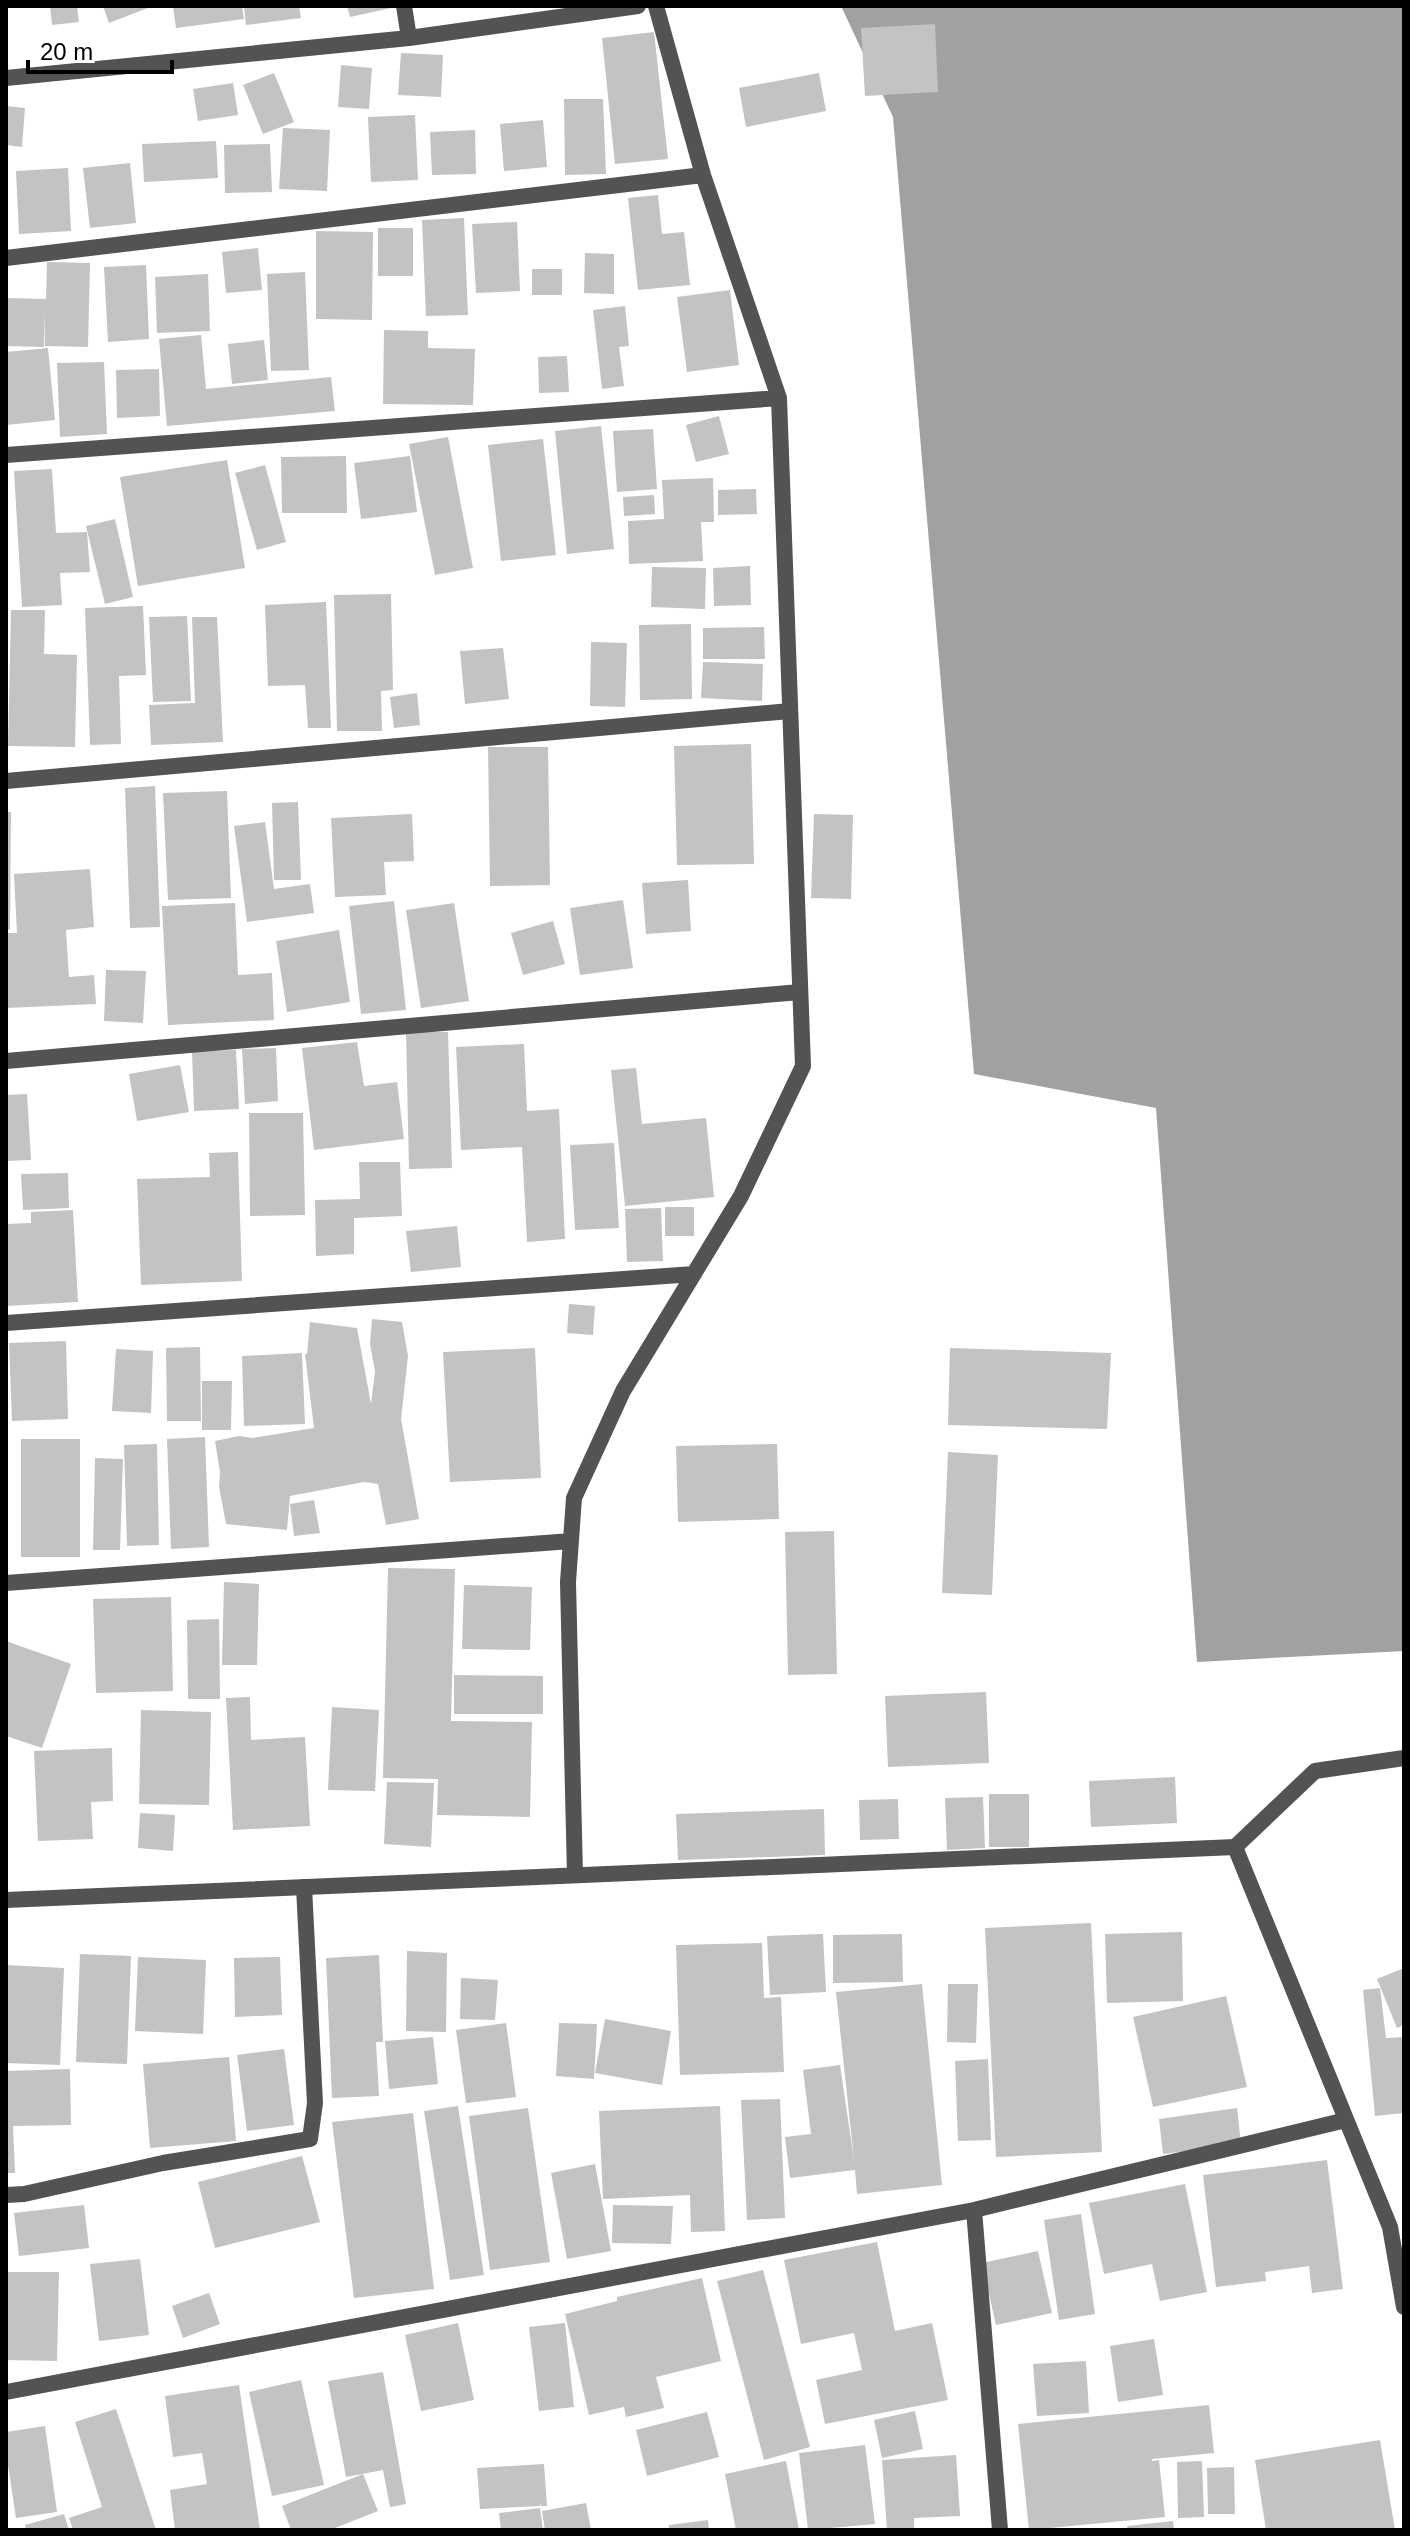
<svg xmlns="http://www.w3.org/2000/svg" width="1410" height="2536" font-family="Helvetica,sans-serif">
<rect width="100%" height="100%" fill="#fff"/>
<path fill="#a1a1a1" d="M841,6H1404V1651L1197,1662L1156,1108L974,1074L893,117Z"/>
<path fill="#c3c3c3" d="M50,6H77L79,22L52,25Z
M103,6H153L109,23Z
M173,6H242L244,19L176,28Z
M244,6H299L301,18L246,25Z
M347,6H395L396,7L350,17Z
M935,24L938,92L865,96L861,28Z
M654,32L668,159L615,164L602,38Z
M401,53L443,55L441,97L398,95Z
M341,65L372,68L369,109L338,107Z
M274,73L294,122L263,134L243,85Z
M819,73L826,111L746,127L739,88Z
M233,83L238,115L198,121L193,89Z
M564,99H603L606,174L565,175Z
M6,106L25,108L22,147L6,145Z
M415,115L418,180L371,182L368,117Z
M543,120L547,167L504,171L500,124Z
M283,128L330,130L327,191L279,189Z
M475,130L476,174L432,175L430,132Z
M216,141L218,178L144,182L142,144Z
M270,144L272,192L225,193L224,145Z
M130,163L136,223L90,228L83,168Z
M68,168L71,231L19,234L16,171Z
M658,195L662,234L684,232L690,285L638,290L628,198Z
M464,218L468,315L426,316L422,220Z
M517,222L520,291L476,293L472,224Z
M378,228H413V276H378Z
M316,231L373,232L372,320L316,319Z
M258,248L262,290L226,293L222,252Z
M585,253L614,254V294L584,293Z
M47,262L90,263L88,347L45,346V313L44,347L6,346V298L46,299Z
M146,265L149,339L108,342L104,267Z
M532,269H562V295H532Z
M305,272L309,370L271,371L267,274Z
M208,274L210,331L157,333L155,277Z
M730,290L739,365L687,372L677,297Z
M625,306L629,346L619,347L624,386L602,389L593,310Z
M384,330L428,331V348L475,349L473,405L383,404Z
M201,335L206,389L331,377L335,411L167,426L159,339Z
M264,340L268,380L232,384L228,344Z
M48,348L55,420L6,425V352Z
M567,356L569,392L539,393L538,357Z
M104,362L107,434L60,437L57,363Z
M159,369L160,416L117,418L116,370Z
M719,416L729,454L696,462L686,425Z
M601,426L614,549L567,554L555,431Z
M653,429L657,489L617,492L613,431Z
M448,437L473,568L435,575L409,444Z
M543,439L556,555L501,561L488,445Z
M346,456L347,513H282L281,457Z
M410,456L417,512L361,519L354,463Z
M227,460L245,568L138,586L120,477Z
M265,465L286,542L257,550L235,473Z
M52,469L56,533L87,532L90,572L60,573L62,605L22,607L14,471Z
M713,478L714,522H701L703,561L629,564L628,521L664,519L662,480Z
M756,489L757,514L718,515V490Z
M654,495L655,514L624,516L623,497Z
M115,519L133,597L105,604L86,526Z
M750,566L751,605L714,606L713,568Z
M652,567L706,568L705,609L651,607Z
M391,594L393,690L381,691L382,731H337L334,595Z
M326,602L331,728H308L305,685L268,686L265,605Z
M143,606L146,675L119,676L121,744L90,745L85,608Z
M11,610H45L44,654L77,655L75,747L8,746Z
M187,616L191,701L153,702L149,617Z
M192,617H217L223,742L151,745L149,705L195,703Z
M691,624L692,699L640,700L639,625Z
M764,627L765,659H703V628Z
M591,642L627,643L625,707L590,706Z
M503,648L509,699L465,704L460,651Z
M703,662L763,664L762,701L701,698Z
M417,693L420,725L394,728L390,697Z
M751,744L754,864L677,865L674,746Z
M488,747H548L550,885L490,886Z
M155,786L160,927L130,928L125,788Z
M227,791L231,898L168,900L163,793Z
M298,802L301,880H274L272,803Z
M6,812H11L10,930L6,929Z
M412,814L414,861L384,862L386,895L335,897L331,818Z
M814,814L853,815L851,899L811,898Z
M265,822L274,889L310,884L314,913L247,922L234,826Z
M90,869L94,927L66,930L69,977L94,975L96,1004L6,1008V933H17L14,874Z
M688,880L691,931L646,934L642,883Z
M623,900L633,968L580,975L570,908Z
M394,901L406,1010L361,1014L349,906Z
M235,903L238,975L272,973L274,1020L168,1025L162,906Z
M454,903L469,1001L421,1008L406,910Z
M553,921L565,964L523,975L511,933Z
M339,930L350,1002L287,1012L276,941Z
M106,970L146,971L143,1023L104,1021Z
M406,1032H448L452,1168L409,1169Z
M357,1042L364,1086L397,1082L404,1139L314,1150L302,1048Z
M524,1044L527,1111L559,1109L565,1239L527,1242L522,1147L461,1150L456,1047Z
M276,1048L278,1101L245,1104L242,1049Z
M236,1050L239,1109L194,1111L192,1051Z
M180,1065L189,1112L137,1121L129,1074Z
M636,1068L642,1124L706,1118L714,1197L625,1206L611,1070Z
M27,1094L31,1160L6,1161V1095Z
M249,1113H303L305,1215L250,1216Z
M614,1143L619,1228L575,1230L570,1145Z
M238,1152L242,1281L141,1285L137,1179L210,1177L209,1153Z
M359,1162H400L402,1216L354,1218V1254L316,1256L315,1200L360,1199Z
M68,1173L69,1208L23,1210L21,1174Z
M665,1207H694V1236H665Z
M661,1208L663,1261L627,1262L625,1209Z
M73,1210L78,1302L6,1306V1224L31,1223V1212Z
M457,1226L461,1267L411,1272L406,1231Z
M569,1304L595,1306L593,1335L567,1333Z
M372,1319L402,1322L408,1356L401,1419L419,1519L386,1525L378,1484L364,1482L290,1496L287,1530L226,1524L219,1487L220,1472L215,1441L239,1436L253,1438L314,1428L305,1354H307L310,1322L357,1328L371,1404L375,1371L370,1344Z
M66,1341L68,1419L12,1421L9,1343Z
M200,1347L201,1421H167L166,1348Z
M535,1348L541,1478L450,1482L443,1352Z
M950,1348L1111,1353L1107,1429L948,1425Z
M116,1349L153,1351L151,1413L112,1411Z
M302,1353L305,1424L244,1426L242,1356Z
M202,1381H232L231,1430H202Z
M205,1437L209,1547L171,1549L167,1439Z
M21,1439H80V1557H21Z
M157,1444L159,1545L127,1546L124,1445Z
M777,1444L779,1519L678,1522L676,1446Z
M948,1452L998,1455L992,1595L942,1593Z
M95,1458L123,1459L120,1550H93Z
M314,1500L320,1533L294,1536L290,1504Z
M834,1531L837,1674L788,1675L785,1532Z
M388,1568L455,1569L451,1721L532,1722L530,1817L437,1815L438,1779L383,1778Z
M224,1582L259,1584L257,1665H222Z
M464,1585L532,1587L530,1650L462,1649Z
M171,1597L173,1691L96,1693L93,1599Z
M219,1619L220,1699H188L187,1620Z
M6,1641L71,1664L42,1748L6,1736Z
M454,1675L543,1676V1714H454Z
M986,1692L989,1763L888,1767L885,1696Z
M250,1697L251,1740L305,1737L310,1826L233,1830L226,1698Z
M332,1707L379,1710L375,1791L328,1790Z
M141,1710L211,1712L209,1805L139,1804Z
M112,1748L113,1801L91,1802L93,1839L38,1841L34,1751Z
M1175,1777L1177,1823L1091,1827L1089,1781Z
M387,1782L434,1783L431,1847L384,1844Z
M989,1794H1029V1847H989Z
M983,1797L985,1848L947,1850L945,1798Z
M898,1799L899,1839L860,1840L859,1800Z
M824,1809L825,1855L678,1860L676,1814Z
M140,1813L175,1815L173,1851L138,1848Z
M1091,1923L1102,2152L996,2157L985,1928Z
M1182,1932L1183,2001L1107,2003L1105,1934Z
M823,1934L826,1992L770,1995L767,1936Z
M902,1934L903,1982L833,1983V1935Z
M762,1943L764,1998L781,1997L784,2072L680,2075L676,1945Z
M407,1951L447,1953L446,2032L406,2031Z
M80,1954L131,1956L127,2064L76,2062Z
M379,1955L383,2042H376L379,2096L332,2098L326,1958Z
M138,1957L206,1960L203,2034L135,2031Z
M280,1957L282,2015L235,2017L234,1958Z
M6,1965L64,1968L60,2065L6,2063Z
M1404,1968V2025L1397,2028L1377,1979Z
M461,1978L498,1980L495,2020L460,2019Z
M922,1984L942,2185L857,2194L855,2170L790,2178L785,2137L811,2134L803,2070L840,2065L854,2160L836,1992Z
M948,1984H978L976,2043L947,2042Z
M1380,1988L1386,2038L1404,2037V2113L1375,2116L1363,1990Z
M1226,1996L1247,2087L1153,2107L1133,2017Z
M605,2019L671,2031L662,2085L595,2073Z
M506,2023L516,2097L466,2103L456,2030Z
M559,2023L597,2024L594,2079L556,2076Z
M433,2037L438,2084L389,2089L385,2041Z
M284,2049L294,2125L247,2131L237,2055Z
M229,2057L236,2141L150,2148L143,2064Z
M988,2059L991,2140L958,2141L955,2061Z
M70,2069L71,2125L13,2126L15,2173H6V2071Z
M780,2099L785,2218L747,2220L741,2100Z
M458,2106L484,2275L450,2280L424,2111Z
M720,2106L725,2231L691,2232L690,2195L603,2199L599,2111Z
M528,2108L550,2262L490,2270L469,2116Z
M1237,2108L1241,2144L1163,2154L1159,2119Z
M413,2113L434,2289L354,2298L332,2122Z
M302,2156L320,2222L215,2248L198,2182Z
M1327,2160L1343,2289L1312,2293L1309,2266L1265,2272L1266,2281L1216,2287L1203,2175Z
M595,2164L611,2251L567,2259L551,2173Z
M1185,2184L1207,2292L1160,2301L1152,2264L1104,2274L1089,2203Z
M84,2205L89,2248L19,2256L14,2213Z
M613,2205L673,2206L671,2244L612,2243Z
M1081,2214L1095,2314L1059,2320L1044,2220Z
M877,2242L895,2331L932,2323L948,2400L825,2424L816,2380L862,2370L854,2333L801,2344L784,2260Z
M1038,2251L1052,2313L996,2325L982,2263Z
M140,2259L149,2335L99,2341L90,2264Z
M763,2270L810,2447L764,2460L717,2281Z
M6,2272H59L57,2361L6,2360Z
M702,2278L721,2361L656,2377L664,2408L626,2417L624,2407L589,2415L565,2314L617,2301V2297Z
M209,2293L220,2324L183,2338L172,2306Z
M458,2323L474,2400L421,2411L405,2335Z
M565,2323L574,2407L539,2411L529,2327Z
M1154,2339L1163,2395L1118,2402L1110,2346Z
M1086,2361L1089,2413L1037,2416L1033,2364Z
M383,2372L406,2504L390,2507L383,2470L346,2477L328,2381Z
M301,2380L324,2485L272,2496L249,2392Z
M239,2385L260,2530H175L170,2490L207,2484L202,2453L173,2457L165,2396Z
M1209,2405L1214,2453L1152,2459V2461L1159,2460L1165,2517L1029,2530L1018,2424Z
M116,2409L156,2530H73L69,2518L102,2507L75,2422Z
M915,2411L923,2449L882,2458L874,2420Z
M707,2412L719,2457L647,2476L636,2430Z
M45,2426L57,2512L16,2518L6,2452V2432Z
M1380,2440L1395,2530H1266L1255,2460Z
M865,2445L875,2524L808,2530L799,2453Z
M956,2455L960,2516L914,2518V2530H887L882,2460Z
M786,2461L799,2530H736L725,2474Z
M1202,2461L1204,2517L1178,2518L1177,2462Z
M544,2464L547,2506H541L540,2503V2506L480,2509L477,2468Z
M1234,2467L1235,2514H1208L1207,2468Z
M363,2474L378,2511L330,2530H291L282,2506Z
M586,2503L591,2530H545L542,2511Z
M540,2508L543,2530H501L499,2513Z
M64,2514L69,2530H26L25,2525Z
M708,2520L709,2530H669V2525Z
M1173,2521L1174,2530H1128L1127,2526Z"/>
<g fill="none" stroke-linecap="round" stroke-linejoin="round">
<path stroke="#535353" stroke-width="16" d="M404,6L409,38
M6,78L409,38L638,6
M6,258L703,175
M6,455L779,398
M6,781L790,711
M6,1061L800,992
M6,1323L694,1274
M6,1583L571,1541
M1235,1847L1315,1771L1404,1758
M575,1875L568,1582L574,1498L623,1391L741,1196L803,1066L779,398L703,175L656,6
M6,2195L24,2194L163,2163L310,2139L315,2103L304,1887
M974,2210L1000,2530
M6,2392L974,2210L1346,2120"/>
<path stroke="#535353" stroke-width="16" d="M6,1900L1235,1847L1390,2227L1404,2307"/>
</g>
<rect width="1410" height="2536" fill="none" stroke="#000000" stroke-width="16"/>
<path d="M28 60v12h144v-12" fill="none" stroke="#000000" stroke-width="4"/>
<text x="40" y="60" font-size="24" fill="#000000" stroke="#ffffff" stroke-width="6" paint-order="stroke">20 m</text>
</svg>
